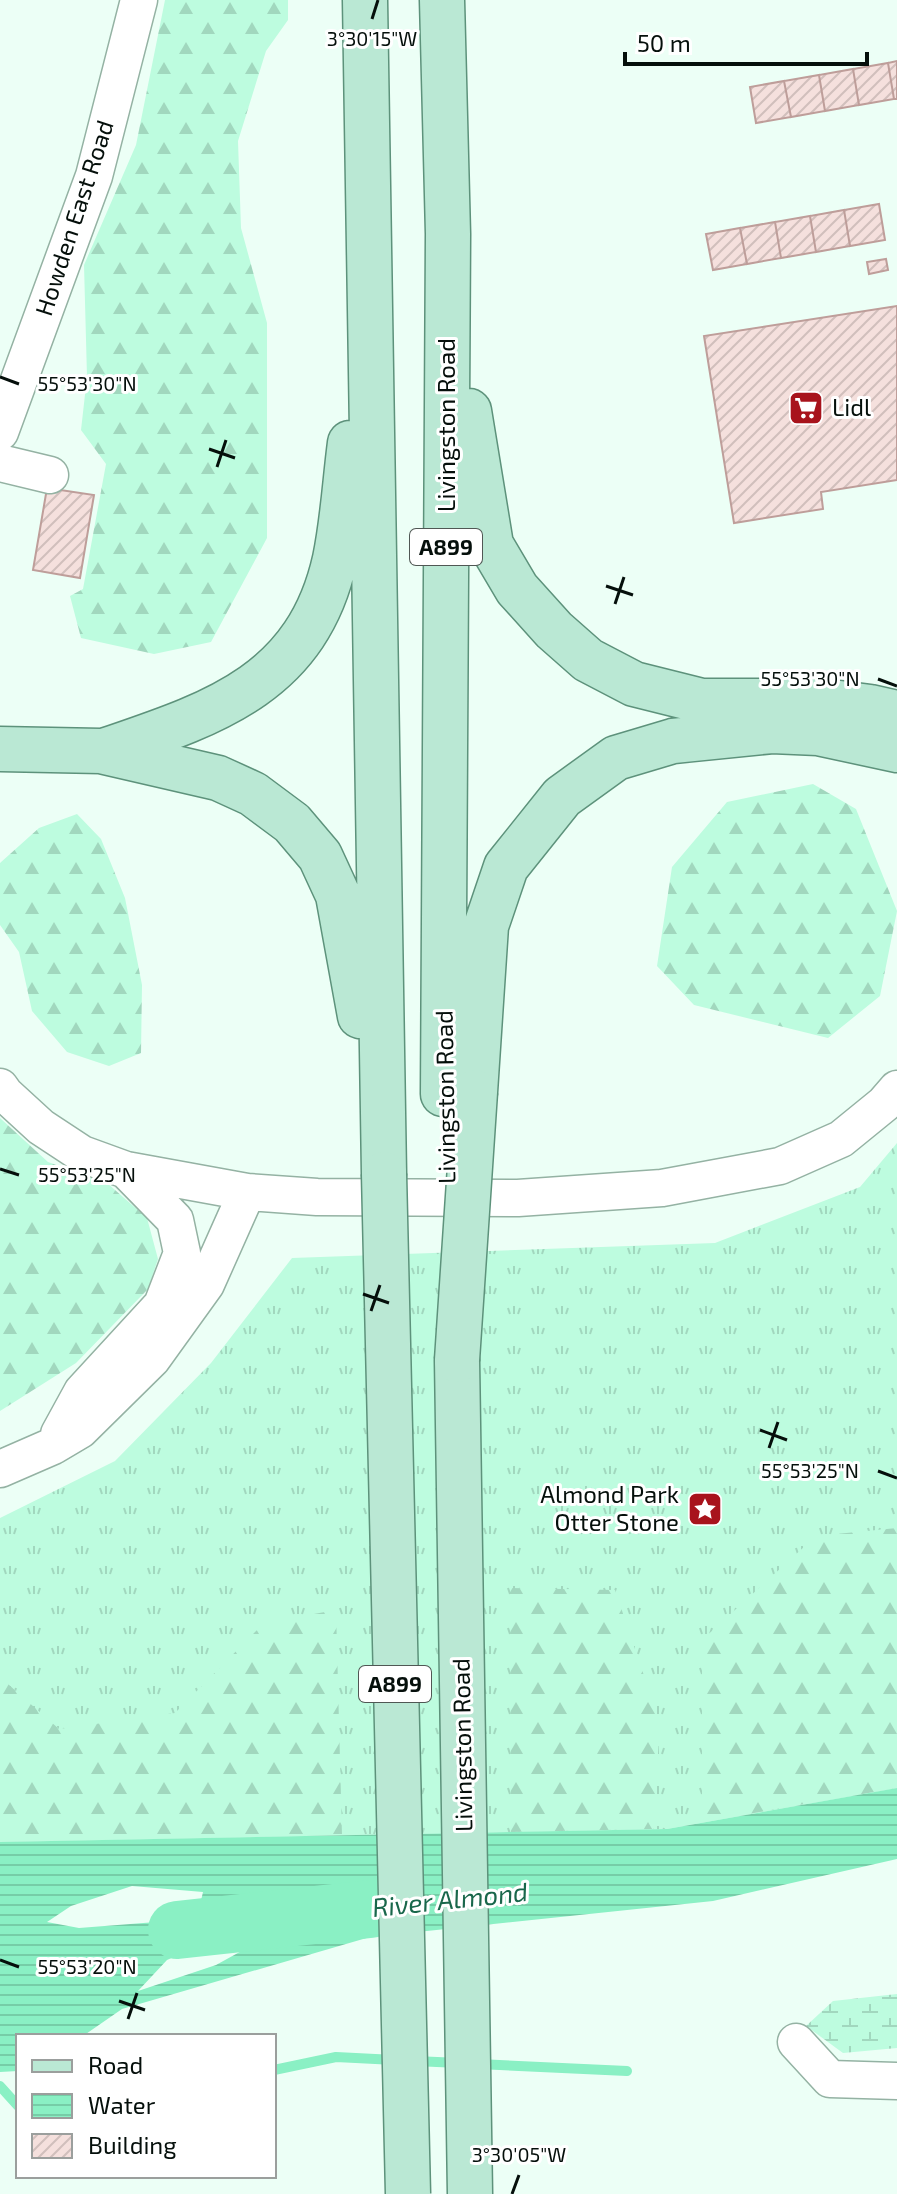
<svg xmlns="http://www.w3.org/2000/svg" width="897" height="2194" font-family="'Exo 2',sans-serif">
<defs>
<pattern id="grass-tufts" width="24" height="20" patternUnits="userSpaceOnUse" patternTransform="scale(2)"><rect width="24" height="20" fill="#bdfcdf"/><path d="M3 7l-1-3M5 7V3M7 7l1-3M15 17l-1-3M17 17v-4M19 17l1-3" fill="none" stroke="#a1d7be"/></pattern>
<pattern id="forest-firs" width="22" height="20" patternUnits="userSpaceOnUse" patternTransform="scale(2)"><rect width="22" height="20" fill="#bdfcdf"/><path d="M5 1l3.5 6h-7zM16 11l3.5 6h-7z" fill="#a1d7be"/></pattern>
<pattern id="wetland-marsh" width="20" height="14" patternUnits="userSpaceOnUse" patternTransform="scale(2)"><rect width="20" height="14" fill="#bdfcdf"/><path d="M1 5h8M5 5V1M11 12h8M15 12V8" fill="none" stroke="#a1d7be"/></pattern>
<pattern id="water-rules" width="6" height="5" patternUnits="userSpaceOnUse" patternTransform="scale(2)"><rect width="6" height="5" fill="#8af0c4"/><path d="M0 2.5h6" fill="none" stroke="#76cda7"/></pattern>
<pattern id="building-hatch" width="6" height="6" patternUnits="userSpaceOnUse" patternTransform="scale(2)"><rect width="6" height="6" fill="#f5e0dd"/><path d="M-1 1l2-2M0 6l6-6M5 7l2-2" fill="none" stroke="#d1bfbc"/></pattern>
</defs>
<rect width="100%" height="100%" fill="#ecfff6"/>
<path fill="url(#grass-tufts)" d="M897,1143V1788L667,1829L0,1842V1518L115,1461L211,1363L292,1258L715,1243L860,1187Z"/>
<path fill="url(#forest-firs)" d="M165,0H288V20L266,51L238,141L241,228L267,323V538L211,642L154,654L81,638L70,596L83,589L106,464L81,430L87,377L84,265L136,145Z
M813,784L856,809L897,911L880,996L828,1038L694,1005L657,966L672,867L727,802Z
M77,814L101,839L125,898L142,985L141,1053L109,1066L67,1052L32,1011L19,952L0,925V863L39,828Z
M0,1118L48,1162L107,1183L147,1218L158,1259L148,1289L76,1363L0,1411Z
M897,1528V1788L702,1822V1640L816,1536Z
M510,1588L615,1590L660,1723L653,1829L511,1832Z
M336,1610L342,1835L0,1842V1677L59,1729L175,1713L264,1623Z"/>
<path fill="url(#wetland-marsh)" d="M897,1994V2048L843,2053L806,2026L833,2001Z"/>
<path fill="url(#water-rules)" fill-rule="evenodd" d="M897,1788V1859L713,1901L370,1937L122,2009L83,2036H18V2071L0,2072V1842L667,1829ZM132,1886L203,1892L199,1909L156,1922L79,1928L47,1922L71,1906ZM305,1900L276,1932L216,1965L138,1991L167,1960Z"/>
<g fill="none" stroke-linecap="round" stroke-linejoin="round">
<path stroke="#8af0c4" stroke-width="10" d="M415,2061L459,2063
M478,2064L627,2071
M274,2070L336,2057L395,2060
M0,2086L18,2106"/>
<path stroke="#8af0c4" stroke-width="58" d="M177,1930L370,1909"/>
</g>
<path fill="url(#building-hatch)" stroke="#be9e9a" stroke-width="2" d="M897,61V99H894L888,63Z
M888,63L894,99L859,105L853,69Z
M853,69L859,105L825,111L819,75Z
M819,75L825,111L791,117L784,81Z
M784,81L791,117L756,123L750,87Z
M879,204L885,240L850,246L844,210Z
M844,210L850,246L816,252L810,216Z
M810,216L816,252L781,258L775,222Z
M775,222L781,258L747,264L740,228Z
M740,228L747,264L713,270L706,234Z
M886,259L888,270L869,274L867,262Z
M897,306V480L821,492L823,509L734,523L704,336Z
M47,488L94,495L80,578L33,570Z"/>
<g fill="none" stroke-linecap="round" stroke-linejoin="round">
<g stroke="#94b2a3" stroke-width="39">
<path id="minor" d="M0,432L94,176L139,0
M0,463L50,475
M0,1087L5,1094L41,1127L82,1154L126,1170L247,1192L317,1197L518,1198L662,1188L780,1166L841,1139L884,1104L897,1089
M59,1434L82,1392L162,1305L182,1253L175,1220L126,1170
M0,1469L53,1446L80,1430L152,1359L206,1284L247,1192
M796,2042L830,2079L897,2081"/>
</g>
<g stroke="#5d927b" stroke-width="47">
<path id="major" d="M365,0L384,1174
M442,0L448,234L443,1094
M469,411L491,545L517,589L554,630L588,660L634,684L702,701H824L870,707L897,713
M0,749L101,751L218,778L253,794L292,823L320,856L338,895L360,1016
M104,751C212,714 307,685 335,559C343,521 345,481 350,443
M475,1092L486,926L506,867L562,797L616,758L673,741L772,731L818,733L897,750
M457,1360L470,2194"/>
</g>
<use href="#minor" stroke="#fff" stroke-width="36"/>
<use href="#major" stroke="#bae8d4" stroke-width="44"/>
<g stroke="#5d927b" stroke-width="47" stroke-linecap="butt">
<path id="major-bridge" d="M384,1174L408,2194
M457,1360L475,1092"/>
</g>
<use href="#major-bridge" stroke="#bae8d4" stroke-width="44"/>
</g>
<path fill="none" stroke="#050f0b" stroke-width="3" d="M372,19L378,0M0,377L19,384M209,449L235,458M217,467L226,440M606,586L633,595M615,604L624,577M878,679L897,686M0,1169L19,1175M363,1294L389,1303M371,1311L380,1285M760,1430L787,1440M769,1448L778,1422M878,1471L897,1478M0,1960L19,1967M119,2001L145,2010M128,2019L137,1993M512,2194L519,2175"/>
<defs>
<g id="supermarket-square" transform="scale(1.8)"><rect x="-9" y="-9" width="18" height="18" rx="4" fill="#a8131c" stroke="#fff"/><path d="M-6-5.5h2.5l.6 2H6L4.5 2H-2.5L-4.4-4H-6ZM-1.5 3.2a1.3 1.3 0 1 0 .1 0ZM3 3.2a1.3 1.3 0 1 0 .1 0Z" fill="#fff"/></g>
<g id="sight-square" transform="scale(1.8)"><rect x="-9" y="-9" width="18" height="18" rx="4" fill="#a8131c" stroke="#fff"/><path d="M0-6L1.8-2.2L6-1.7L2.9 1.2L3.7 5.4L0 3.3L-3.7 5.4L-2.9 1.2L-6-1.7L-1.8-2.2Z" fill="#fff"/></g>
</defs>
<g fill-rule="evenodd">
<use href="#supermarket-square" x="806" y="408"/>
<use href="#sight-square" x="705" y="1509"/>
</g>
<g text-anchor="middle" stroke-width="6" stroke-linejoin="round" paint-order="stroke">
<g fill="#fff" stroke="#505754" stroke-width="2">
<rect x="410" y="529" width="72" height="36" rx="6"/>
<rect x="359" y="1666" width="72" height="36" rx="6"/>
</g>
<g font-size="22" font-weight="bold" fill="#050f0b">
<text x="446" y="555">A899</text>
<text x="395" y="1692">A899</text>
</g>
<g font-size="24" fill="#050f0b" stroke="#fff">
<text transform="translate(75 218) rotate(-72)" y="8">Howden East Road</text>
<text transform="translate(447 425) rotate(-90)" y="8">Livingston Road</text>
<text transform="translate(446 1097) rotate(-91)" y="8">Livingston Road</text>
<text transform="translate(463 1745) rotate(-91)" y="8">Livingston Road</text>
</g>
<g font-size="24" fill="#050f0b" stroke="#fff" text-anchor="start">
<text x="832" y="416">Lidl</text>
<text x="679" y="1503" text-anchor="end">Almond Park<tspan x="679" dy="28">Otter Stone</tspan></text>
</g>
<g font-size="26" font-style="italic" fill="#19674b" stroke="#fff">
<text transform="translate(450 1900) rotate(-6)" y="9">River Almond</text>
</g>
</g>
<g font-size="20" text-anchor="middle" fill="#050f0b" stroke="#fff" stroke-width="6" stroke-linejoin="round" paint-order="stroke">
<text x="372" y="46">3°30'15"W</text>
<text x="87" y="391">55°53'30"N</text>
<text x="810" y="686">55°53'30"N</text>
<text x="87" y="1182">55°53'25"N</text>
<text x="810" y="1478">55°53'25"N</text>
<text x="87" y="1974">55°53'20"N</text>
<text x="519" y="2162">3°30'05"W</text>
</g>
<rect x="16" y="2034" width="260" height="144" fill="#ffffff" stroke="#9b9f9d" stroke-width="2"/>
<rect x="32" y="2060" width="40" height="12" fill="#bae8d4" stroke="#9b9f9d" stroke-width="2"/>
<text x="88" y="2074" font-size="24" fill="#050f0b">Road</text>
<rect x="32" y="2094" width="40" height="24" fill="url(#water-rules)" stroke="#9b9f9d" stroke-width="2"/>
<text x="88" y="2114" font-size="24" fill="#050f0b">Water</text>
<rect x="32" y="2134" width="40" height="24" fill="url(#building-hatch)" stroke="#9b9f9d" stroke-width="2"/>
<text x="88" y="2154" font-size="24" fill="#050f0b">Building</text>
<path d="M625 52v12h242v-12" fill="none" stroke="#050f0b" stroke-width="4"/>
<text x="637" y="52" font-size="24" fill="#050f0b" stroke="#ffffff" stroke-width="6" paint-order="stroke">50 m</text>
</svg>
